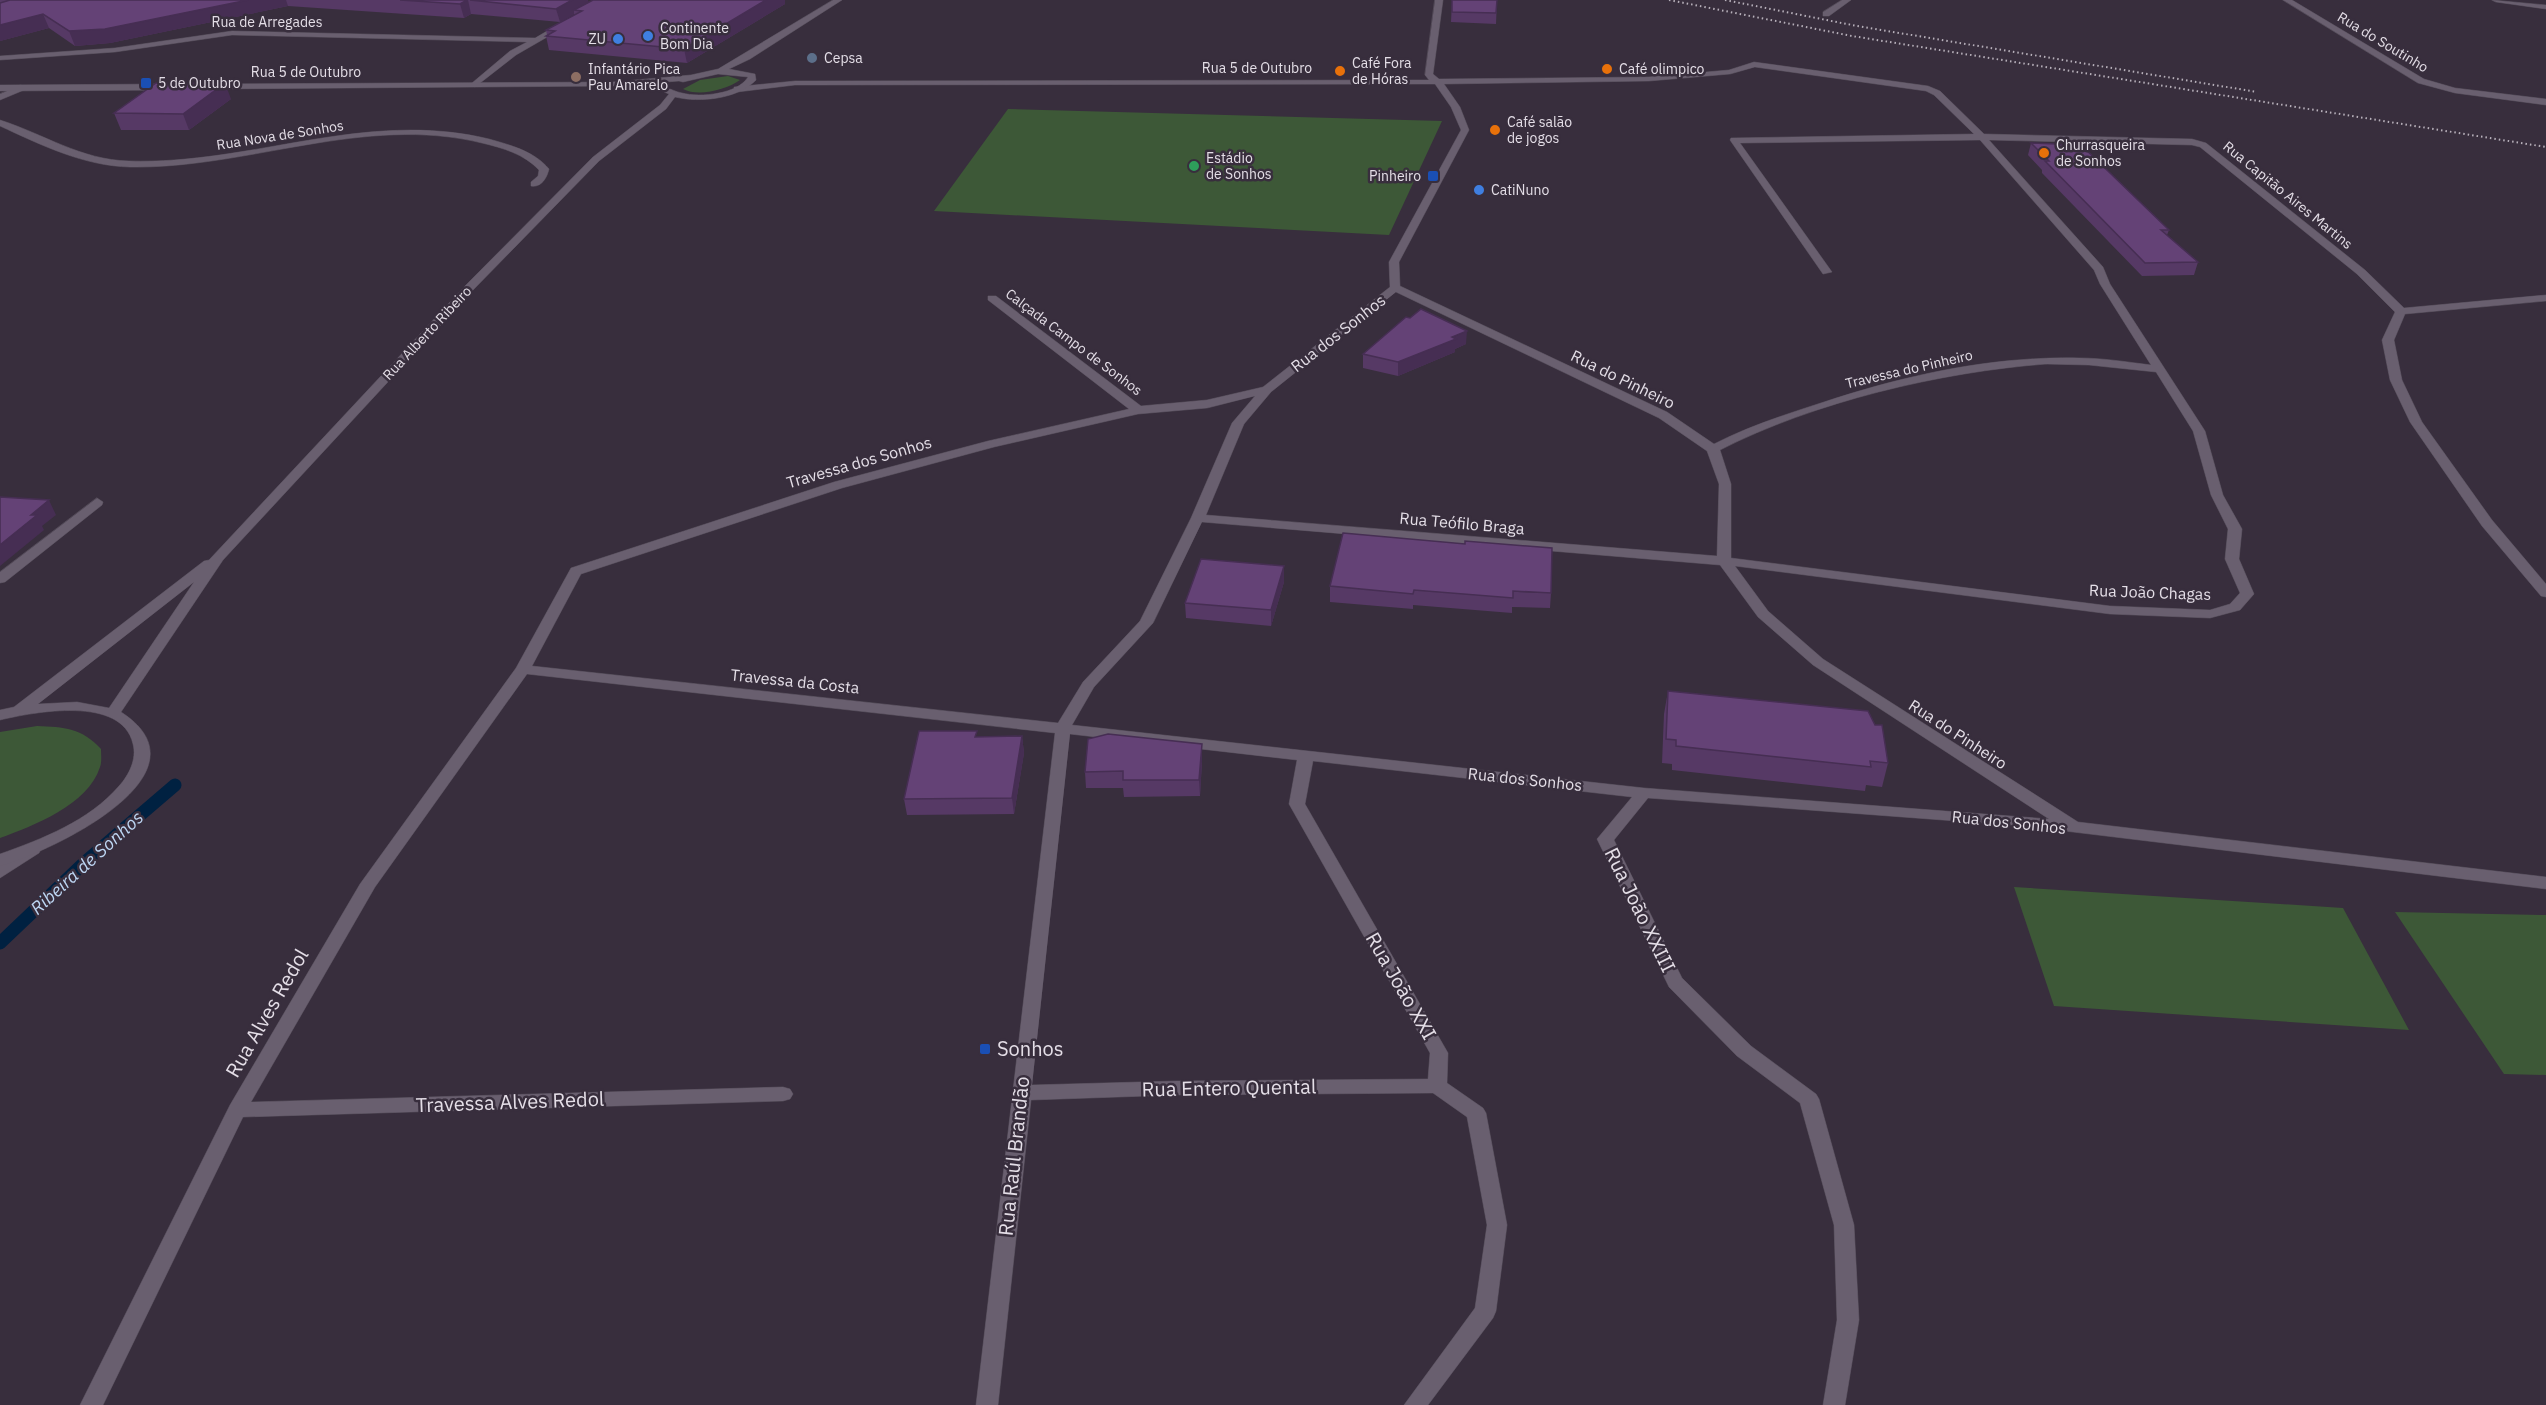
<svg xmlns="http://www.w3.org/2000/svg" width="2546" height="1405" font-family="'IBM Plex Sans',sans-serif">
<rect width="100%" height="100%" fill="#382e3d"/>
<path fill="#3d5837" d="M728,76L740,80C726,90 698,97 683,89L700,80Z
M1008,109L1442,121L1389,235L934,211Z
M37,726C64,727 82,728 101,749C101,754 102,762 100,767C88,805 33,826 0,838V732Z
M2014,887L2343,908L2409,1030L2054,1006Z
M2395,912L2546,915V1075L2504,1074Z"/>
<g fill="none" stroke-linecap="round" stroke-linejoin="round">
<path stroke="#002141" stroke-width="13" d="M0,943L84,863L175,785"/>
<g stroke="#524a57" stroke-width="1">
<path id="minor" d="M1435,0H1443L1433,74L1439,79L1649,77L1729,70L1754,62L1928,86L1940,91L1984,134L2192,139L2206,143L2365,270L2404,308L2546,295V301L2405,314L2394,340L2402,380L2422,422L2492,520L2546,584V597L2541,596L2482,526L2410,422L2390,380L2382,340L2395,312L2357,274L2200,147L2192,145L1989,140L2103,267L2110,284L2205,431L2223,495L2242,529L2239,559L2254,594L2240,610L2210,618L2110,614L1735,566L1768,611L1823,659L2078,822L2546,877V889L2023,826L1648,798L1614,840L1682,978L1751,1046L1816,1094L1819,1099L1854,1225L1859,1320L1845,1405H1823L1837,1320L1834,1225L1800,1103L1737,1056L1669,987L1597,839L1632,797L1313,761L1305,804L1448,1053L1447,1083L1483,1108L1486,1113L1507,1225L1496,1311L1493,1318L1428,1405H1404L1475,1308L1487,1225L1467,1117L1433,1093L1176,1095L1031,1100L998,1405H976L1055,733L527,674L375,887L251,1102L783,1087L790,1089L793,1094L790,1099L783,1101L243,1117L103,1405H80L230,1105L360,884L516,668L571,568L834,482L988,441L1129,409L988,300V296H996L1141,406L1207,400L1263,387L1390,287L1389,262L1461,130L1451,107L1435,84L795,85L737,92L734,91V87L795,81L1429,80L1425,75ZM1755,67L1926,91L1934,95L1974,134L1731,138L1730,140L1823,274L1832,272L1740,143L1980,140L2094,270L2100,284L2151,365C2127,362 2103,358 2079,358C1992,356 1906,375 1824,402C1787,414 1749,426 1714,444L1667,412L1400,286L1399,262L1469,130L1460,107L1444,84L1649,81L1730,74ZM1396,292L1659,418L1707,451L1719,484L1717,556L1206,515L1244,424L1271,392ZM2046,364L2089,365L2156,372L2193,431L2211,495L2228,529L2225,559L2240,593L2230,604L2210,610L2110,606L1731,558V484L1720,450C1814,402 1940,372 2046,364ZM1255,396L1232,423L1191,518L1140,621L1083,682L1058,723L532,666L581,574L842,488L994,447L1138,414L1207,408ZM1202,522L1720,565L1758,617L1813,665L2049,819L1644,788L1072,725L1094,687L1153,623ZM1070,734L1297,760L1289,804L1430,1053L1428,1079L1176,1081L1032,1085Z
M1842,0H1851L1829,16H1823V12Z
M2283,0H2292L2424,79L2455,88L2546,99V105L2455,93L2418,83Z
M561,23L568,25L516,55L475,87L471,85L472,83L510,51L527,42L232,35L115,52L0,60V56L115,48L232,31L535,38Z
M0,120C44,134 81,160 129,161C252,165 365,109 489,139C510,145 534,151 549,169C547,178 541,188 531,186V182L538,176L539,170C524,154 503,148 482,143C364,114 248,169 130,167C84,166 41,145 0,126Z
M97,498L103,502L102,505L5,582L0,583V572Z
M33,843L39,845L41,849L39,853L0,878V864Z"/>
</g>
<g stroke="#524a57" stroke-width="1">
<path id="tertiary" d="M21,85L25,88L24,90L0,100V94Z"/>
</g>
<g stroke="#524a57" stroke-width="1">
<path id="secondary" d="M833,0H842L750,59L729,69L755,74L756,80C738,99 700,103 675,97L666,109L599,161L474,289L223,560L121,712C217,774 50,852 0,866V854C42,839 89,821 119,786C129,775 137,759 133,744C122,695 34,712 0,720V710L14,707L204,561L209,560L466,285L593,157L660,105L669,94L664,92V88C671,88 675,92 682,93C700,98 738,94 748,77L718,74L683,82L679,81L613,86L207,89L203,86L204,84L613,82L691,75L718,69ZM194,582L109,708L77,702L38,704Z
M2492,0L2546,5V9L2496,2Z
M0,85L171,84L175,87L171,90L0,91Z"/>
</g>
<use href="#minor" fill="#695f6f" fill-rule="evenodd"/>
<use href="#tertiary" fill="#695f6f" fill-rule="evenodd"/>
<use href="#secondary" fill="#695f6f" fill-rule="evenodd"/>
<path stroke="#b7b0ba" stroke-width="2" stroke-dasharray="1.5 3" stroke-linecap="butt" d="M1669,0L1852,36L2546,147
M1725,0L1857,26L2257,92"/>
</g>
<path fill="#563965" d="M0,0H588V2L593,0H785V4L687,63L549,50L546,36L547,35L546,30L575,15L574,14L560,22L471,14L464,18L288,6L110,43L75,46L49,28L0,41Z
M1452,0H1497L1496,24L1451,22Z
M231,99L189,130H121L114,113Z
M2031,143L2169,230L2167,235L2198,262L2194,275L2142,276L2042,173V170L2028,155Z
M1466,344L1455,349V352L1398,376L1363,368V354Z
M1284,566V582L1271,626L1186,618L1185,603Z
M1330,586L1551,593L1550,608L1512,607V613L1413,605V609L1330,602Z
M1668,691L1888,763L1882,787L1866,785L1865,791L1672,770V764L1662,763L1664,714Z
M1022,736L1024,753L1014,814L907,815L904,799L977,737Z
M1202,761L1200,796L1124,797L1123,788H1086L1085,772Z"/>
<path fill="#462e53" d="M248,0H286L288,6L110,43L75,46L69,31Z
M468,0L471,14L464,18L460,4Z
M572,0H588L589,6L574,10V14L560,22L556,9Z
M766,0H785V4L687,63L684,49Z
M43,14L49,28L0,41V25Z
M225,83L231,99L189,130L183,114Z
M1467,331L1466,344L1455,349V352L1398,376V362Z
M49,500L56,515L42,526L44,530L0,566V545L31,515Z
M1284,566V582L1271,626V610Z
M1022,736L1024,753L1014,814L1012,798Z
M1202,744V761L1200,796L1199,780Z"/>
<path fill="#644276" stroke="#462e53" stroke-width="1.5" d="M10,0H248L105,29L69,31L43,14L0,25V3Z
M400,0H467L460,4Z
M470,0H572L556,9Z
M593,0H766L684,49L546,36L555,31L546,30L582,11L574,10Z
M1452,0H1497L1496,13L1452,12Z
M156,83H225L183,114L114,113Z
M2031,143L2081,145L2169,230H2161L2198,262L2145,263L2045,161H2049Z
M1421,309L1467,331L1452,337L1456,339L1398,362L1363,354L1406,317L1410,318Z
M0,497L49,500L31,515H37L0,545Z
M1343,533L1465,544V541L1552,548L1551,593L1513,591V598L1414,590L1413,594L1330,586Z
M1201,559L1284,566L1271,610L1185,603Z
M1668,691L1868,711L1875,725H1882L1888,763L1870,761L1871,767L1676,746V740L1666,739Z
M919,731H977L975,737L1022,736L1012,798L904,799Z
M1108,734L1202,744L1199,780H1123V771L1085,772L1088,739Z"/>
<g fill="#3f7fe0" stroke="#382e3d" stroke-width="2">
<circle cx="648" cy="36" r="6"/>
<circle cx="618" cy="39" r="6"/>
<circle cx="1479" cy="190" r="6"/>
</g>
<circle fill="#5c6f8a" stroke="#382e3d" stroke-width="2" cx="812" cy="58" r="6"/>
<g fill="#e8710a" stroke="#382e3d" stroke-width="2">
<circle cx="1607" cy="69" r="6"/>
<circle cx="1340" cy="71" r="6"/>
<circle cx="1495" cy="130" r="6"/>
<circle cx="2044" cy="153" r="6"/>
</g>
<circle fill="#8d6e63" stroke="#382e3d" stroke-width="2" cx="576" cy="77" r="6"/>
<g fill="#1a4fb4" stroke="#382e3d" stroke-width="2">
<rect x="140" y="77" width="12" height="12" rx="3"/>
<rect x="1427" y="170" width="12" height="12" rx="3"/>
<rect x="979" y="1043" width="12" height="12" rx="3"/>
</g>
<circle fill="#2e9e5b" stroke="#382e3d" stroke-width="2" cx="1194" cy="166" r="6"/>
<g text-anchor="middle" stroke-width="5" stroke-linejoin="round" paint-order="stroke">
<g font-size="14" fill="#e4dee7" stroke="#382e3d">
<text x="267" y="27">Rua de Arregades</text>
<text transform="translate(2383 42) rotate(31)" y="5">Rua do Soutinho</text>
<text x="1257" y="73">Rua 5 de Outubro</text>
<text x="306" y="77">Rua 5 de Outubro</text>
<text transform="translate(280 135) rotate(-9)" y="5">Rua Nova de Sonhos</text>
<text transform="translate(2288 195) rotate(39)" y="5">Rua Capitão Aires Martins</text>
<text transform="translate(427 333) rotate(-47)" y="5">Rua Alberto Ribeiro</text>
<text transform="translate(1074 342) rotate(37)" y="5">Calçada Campo de Sonhos</text>
<text transform="translate(1909 369) rotate(-13)" y="5">Travessa do Pinheiro</text>
</g>
<g font-size="14" fill="#e4dee7" stroke="#382e3d" text-anchor="start">
<text x="660" y="33">Continente<tspan x="660" dy="16">Bom Dia</tspan></text>
<text x="606" y="44" text-anchor="end">ZU</text>
<text x="824" y="63">Cepsa</text>
<text x="1352" y="68">Café Fora<tspan x="1352" dy="16">de Hóras</tspan></text>
<text x="588" y="74">Infantário Pica<tspan x="588" dy="16">Pau Amarelo</tspan></text>
<text x="1619" y="74">Café olimpico</text>
<text x="158" y="88">5 de Outubro</text>
<text x="1507" y="127">Café salão<tspan x="1507" dy="16">de jogos</tspan></text>
<text x="2056" y="150">Churrasqueira<tspan x="2056" dy="16">de Sonhos</tspan></text>
<text x="1206" y="163">Estádio<tspan x="1206" dy="16">de Sonhos</tspan></text>
<text x="1421" y="181" text-anchor="end">Pinheiro</text>
<text x="1491" y="195">CatiNuno</text>
</g>
<g font-size="16" fill="#e4dee7" stroke="#382e3d">
<text transform="translate(1338 333) rotate(-38)" y="6">Rua dos Sonhos</text>
<text transform="translate(1623 379) rotate(26)" y="6">Rua do Pinheiro</text>
<text transform="translate(859 462) rotate(-16)" y="6">Travessa dos Sonhos</text>
<text transform="translate(1462 523) rotate(5)" y="6">Rua Teófilo Braga</text>
<text transform="translate(2150 592) rotate(2)" y="6">Rua João Chagas</text>
<text transform="translate(795 681) rotate(6)" y="6">Travessa da Costa</text>
<text transform="translate(1958 734) rotate(33)" y="6">Rua do Pinheiro</text>
<text transform="translate(1525 779) rotate(6)" y="6">Rua dos Sonhos</text>
<text transform="translate(2009 822) rotate(6)" y="6">Rua dos Sonhos</text>
</g>
<g font-size="18" font-style="italic" fill="#bdd6f3" stroke="#382e3d">
<text transform="translate(87 863) rotate(-42)" y="6">Ribeira de Sonhos</text>
</g>
<g font-size="20" fill="#e4dee7" stroke="#382e3d">
<text transform="translate(1640 910) rotate(64)" y="7">Rua João XXIII</text>
<text transform="translate(1401 986) rotate(60)" y="7">Rua João XXI</text>
<text transform="translate(267 1013) rotate(-60)" y="7">Rua Alves Redol</text>
<text transform="translate(1229 1088) rotate(-1)" y="7">Rua Entero Quental</text>
<text transform="translate(510 1102) rotate(-2)" y="7">Travessa Alves Redol</text>
<text transform="translate(1014 1156) rotate(-84)" y="7">Rua Raúl Brandão</text>
</g>
<g font-size="20" fill="#e4dee7" stroke="#382e3d" text-anchor="start">
<text x="997" y="1056">Sonhos</text>
</g>
</g>
</svg>
